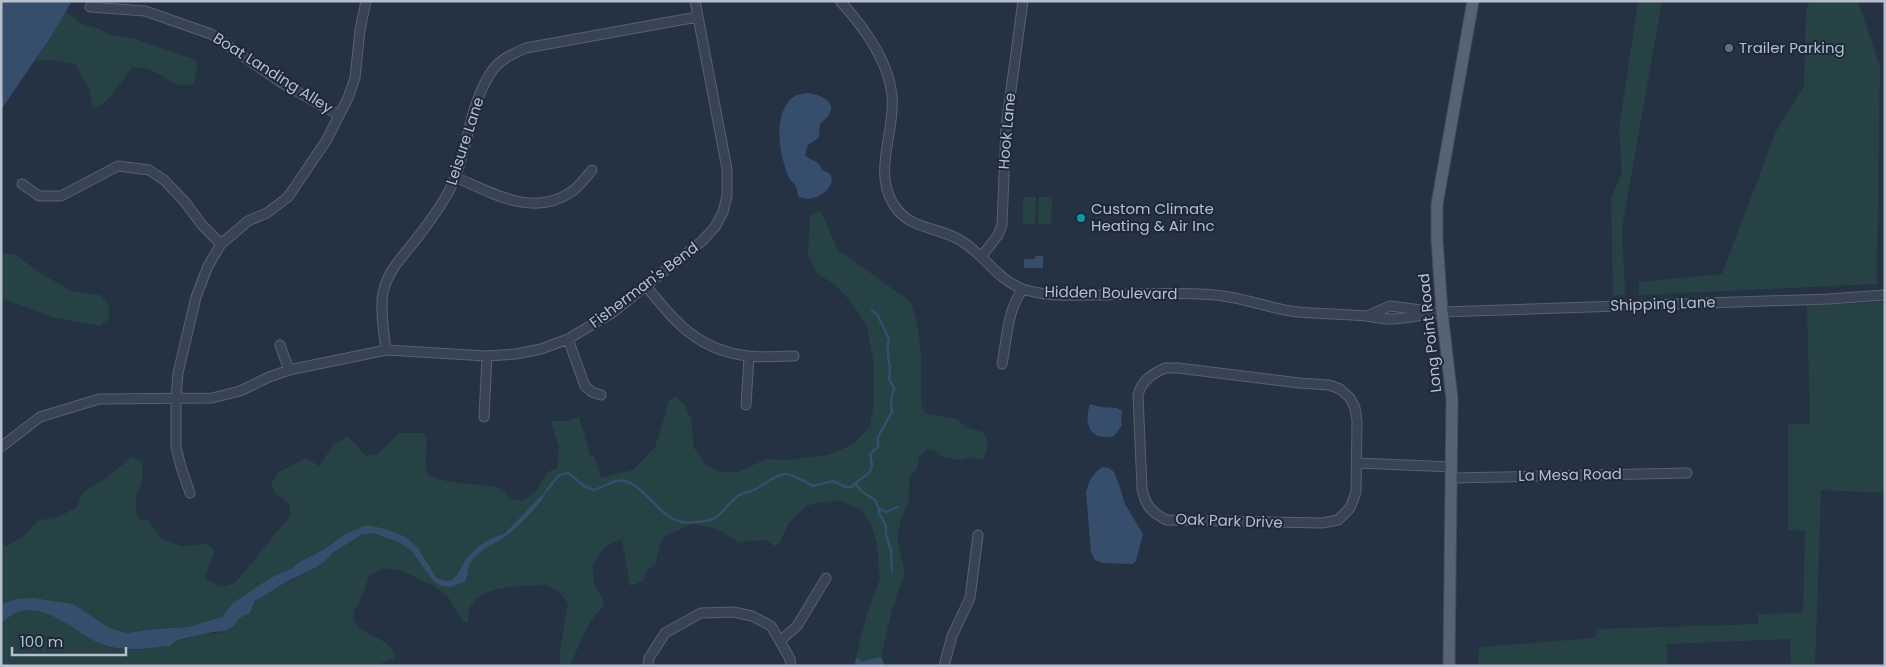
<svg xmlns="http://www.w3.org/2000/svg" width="1886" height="667" font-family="Poppins,sans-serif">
<rect width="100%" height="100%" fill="#243244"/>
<path fill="#264245" d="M1638,1H1662L1622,228L1625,295L1613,296L1611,199L1622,172L1619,129Z
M1810,1H1858L1880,67L1877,284L1639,295V282L1722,274L1776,131L1804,86L1806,10Z
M66,12L82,24L97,28L111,35L135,39L196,60L197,70L194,83C174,91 169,78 153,71C147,68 139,68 133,67C121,79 110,104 94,108L91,103L90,91L76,65L53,60L35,61Z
M1023,197H1036L1035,224H1023Z
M1039,197H1052L1051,224H1038Z
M817,211L822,213L837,249L910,301L918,325L921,356V405L926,414L957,419L967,428L983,432C988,441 989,449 983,459L967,458L959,460L942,457L935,451L927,449L919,457C919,465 917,471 910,475L909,502L901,519L897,537L905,572L893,606L881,657L862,661L856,657L867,614L880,579L877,545L871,523L860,509L841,501L822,502L806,506L788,524L780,543L775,546L766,540L738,542L717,529L692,524L663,537L660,545L655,565L647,570L643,581L630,586L622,540C601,544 588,563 595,585C597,594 604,595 603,607C586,622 580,645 570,666H560V649L568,604C563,596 558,590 549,586C543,584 535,586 529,586C506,586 465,590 468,622H463L448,597L434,586L402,571L383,568L369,576C367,582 365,589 363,595C361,601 355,606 354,612C348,635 394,635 395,658L375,666H1V623C7,619 14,612 20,611C56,603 82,641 114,648C144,654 172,642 200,635C208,633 219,634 226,631C233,629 234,622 239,618C242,616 247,615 249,613C253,610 253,604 257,600C275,586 298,579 317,567C329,559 337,548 349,541C357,537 366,532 374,533C384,535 406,544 412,551C420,560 426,572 434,582L457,585L465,582C469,576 465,570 469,564C478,550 493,545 506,536C521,525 535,509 546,494L544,492L539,499L505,533L486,541L467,557L457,575L452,580L446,581L437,578L417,547L406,537L386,529L345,534L323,550L301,561L291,569L270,578L233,603L222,617L188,627L155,629L127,633L110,628L73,604L34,598L15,599L1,605V546H7L24,536L37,521L60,516L77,507L83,492L106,478L132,457L143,462C142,468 143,474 142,479C139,495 131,503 139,520H148L162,539L181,546L207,544L215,551L205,577L219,587L235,583L290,516L289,504L275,493L271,483L279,472L306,458L319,466L333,445L348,436L366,456L378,454L399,433H424C431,450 421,456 428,475L446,481L498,487L513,500H524L536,491L548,472L557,468L559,448L551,421H566L579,417L590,456H594L601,478L633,470L655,447L666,412L668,401L676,397L685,406L691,419L694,448L707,466L721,472H738L767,459L788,460L828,455L854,444L870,426L874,404V366L867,326L852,303L835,285L817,273L808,255L810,216Z
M1,253L16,255L39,272L71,291L100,295L109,305V319L100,326L52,317L1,298Z
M1885,302V493L1821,490L1815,666H1791L1790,639L1667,644V666H1478L1479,647L1595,638L1597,629L1758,624V614L1803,613L1805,531L1788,530V424H1810L1807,305Z"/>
<path fill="#364d6c" d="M1,1H72L52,35L1,110Z
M807,93C817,94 838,100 829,115C827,118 823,121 820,124C818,140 823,135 808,145L805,155C809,160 813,159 818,163C820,164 820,167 822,169C825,173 829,171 831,176C836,190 811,205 798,196C797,181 792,186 787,173C779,152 773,115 792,98C796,94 802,94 807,93Z
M1035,256H1043V268H1024V259H1035Z
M1090,404L1101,407L1117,408L1122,411L1121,419L1122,425L1114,436C1090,442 1083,424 1090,404Z
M1103,467L1109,468L1114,472L1120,487L1125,504L1143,534L1136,561L1133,564L1103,563L1095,560L1091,552L1086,492C1089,481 1092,473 1103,467Z
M547,490C545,501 516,529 506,536C495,544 483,548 474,558C465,568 470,573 465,582L451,587L442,586L434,582L411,550L400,543L374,533L361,535L334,552L325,561L315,568L288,581L255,601L250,613L239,618L234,626L226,631L213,632L182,639L174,642L168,647L165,646C145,649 124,652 104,645C77,635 52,605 21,611C14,612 7,619 1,623V605L15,599L34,598L73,604L110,628L127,633L155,629L188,627L222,617L233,603L270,578L291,569L301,561L323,550L345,534L367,525L386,529L406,537L417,547L437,578L446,581L452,580L457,575L467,557L476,549L486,541L505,533Z
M856,657L862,661L881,657L885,666H855Z"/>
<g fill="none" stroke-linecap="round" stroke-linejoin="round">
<path stroke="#364d6c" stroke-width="2.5" d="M856,484L861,491L875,500L879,509V513L886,526V535L891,550L892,571
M547,490L559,475L568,473L584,486L594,490C602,488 608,483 616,481C638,475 657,515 678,521C686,524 697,522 705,521C722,519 725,505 738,496C743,492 750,492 756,489C786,471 782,469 813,486L833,481L846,487H851L870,472L872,465L870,454L878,447V437L892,412L891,400L894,388L889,379C893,362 884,357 889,339L877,314L872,311
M879,509L887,512L897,507"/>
<g stroke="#566270" stroke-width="11">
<path id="minor" d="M840,1C863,26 888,59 892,95C896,130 872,172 894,205C910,231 940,226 963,242C985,256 998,280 1023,289C1046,297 1074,295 1099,295C1137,294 1176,292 1215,295C1243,297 1270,309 1298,312C1320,314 1343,314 1366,316C1374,317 1382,319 1390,319C1407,319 1425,314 1442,312L1828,299L1885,295
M90,7L145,11L211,34L282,83L339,115
M455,177C492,193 533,218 571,192C579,187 586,177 592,170
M22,184L39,196H61L118,166L149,170L164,180L185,202L202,225L221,244
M982,256L998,235L1002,225L1006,127L1023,1
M646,286C676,323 698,350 748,356C763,358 779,356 794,356
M1367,316L1390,306L1429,311
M568,339L585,386L592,392L601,395
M280,345L289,370
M386,350C384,334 379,304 384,289C389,270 402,257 414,242C425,228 436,213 445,198C468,160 466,112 490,74C498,60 512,54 526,48L697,17
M1002,364C1007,339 1007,310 1023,289
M1165,368H1178L1299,383L1329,385L1340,389L1350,398L1355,408L1357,421L1356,492L1350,508L1338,520L1322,523L1166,520C1151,511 1146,507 1142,489L1138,395C1142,380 1152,374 1165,368Z
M746,405L749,357
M484,417L487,356
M1,447L40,417L99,399L212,398L240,391L269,377L289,370L386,350L487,356L516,354L541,349L568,339L612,313L702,241L715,227L723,212L727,196V169L695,1
M1357,463L1452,467
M1452,478L1687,473
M190,493L181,467L176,447V398L178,373L196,297L208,266L221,244L248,221L267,213L288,197L326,141L348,98L355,78L360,30L366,1
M648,666L649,658L665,633L701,613L733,612L752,616L771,626L780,641
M791,666L790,659L780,641L797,626L826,578
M944,666L952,636L970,598L978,535"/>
</g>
<g stroke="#424d5c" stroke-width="13">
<path id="major" d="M1449,666L1452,399L1442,312L1437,240V204L1473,1"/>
</g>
<use href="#minor" stroke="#384453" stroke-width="9"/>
<use href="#major" stroke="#566373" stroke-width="11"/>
</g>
<circle fill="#5c6f8a" stroke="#1d2939" stroke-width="2" cx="1729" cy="48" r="5"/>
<circle fill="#0f9aa8" stroke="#1d2939" stroke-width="2" cx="1081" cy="218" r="5"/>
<g text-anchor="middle" stroke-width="4" stroke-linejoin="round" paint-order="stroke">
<g font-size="15" fill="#b5bfcd" stroke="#1d2939" text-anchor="start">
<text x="1739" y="53">Trailer Parking</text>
<text x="1091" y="214">Custom Climate<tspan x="1091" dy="17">Heating &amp; Air Inc</tspan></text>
</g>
<g font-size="15" fill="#b5bfcd" stroke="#1d2939">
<text transform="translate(273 73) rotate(32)" y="5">Boat Landing Alley</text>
<text transform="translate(1007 131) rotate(-85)" y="5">Hook Lane</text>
<text transform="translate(465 141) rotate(-72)" y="5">Leisure Lane</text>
<text transform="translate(644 285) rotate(-37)" y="5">Fisherman's Bend</text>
<text transform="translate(1111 293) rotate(1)" y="5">Hidden Boulevard</text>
<text transform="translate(1663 304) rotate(-2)" y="5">Shipping Lane</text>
<text transform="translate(1430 333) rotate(-96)" y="5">Long Point Road</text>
<text transform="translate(1570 475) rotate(-1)" y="5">La Mesa Road</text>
<text transform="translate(1229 521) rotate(2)" y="5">Oak Park Drive</text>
</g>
</g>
<rect width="1886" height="667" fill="none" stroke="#b5bfcd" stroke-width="5"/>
<path d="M12 647v8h114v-8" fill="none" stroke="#b5bfcd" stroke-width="2.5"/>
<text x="20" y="647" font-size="15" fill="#b5bfcd" stroke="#1d2939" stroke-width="4" paint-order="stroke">100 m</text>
</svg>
